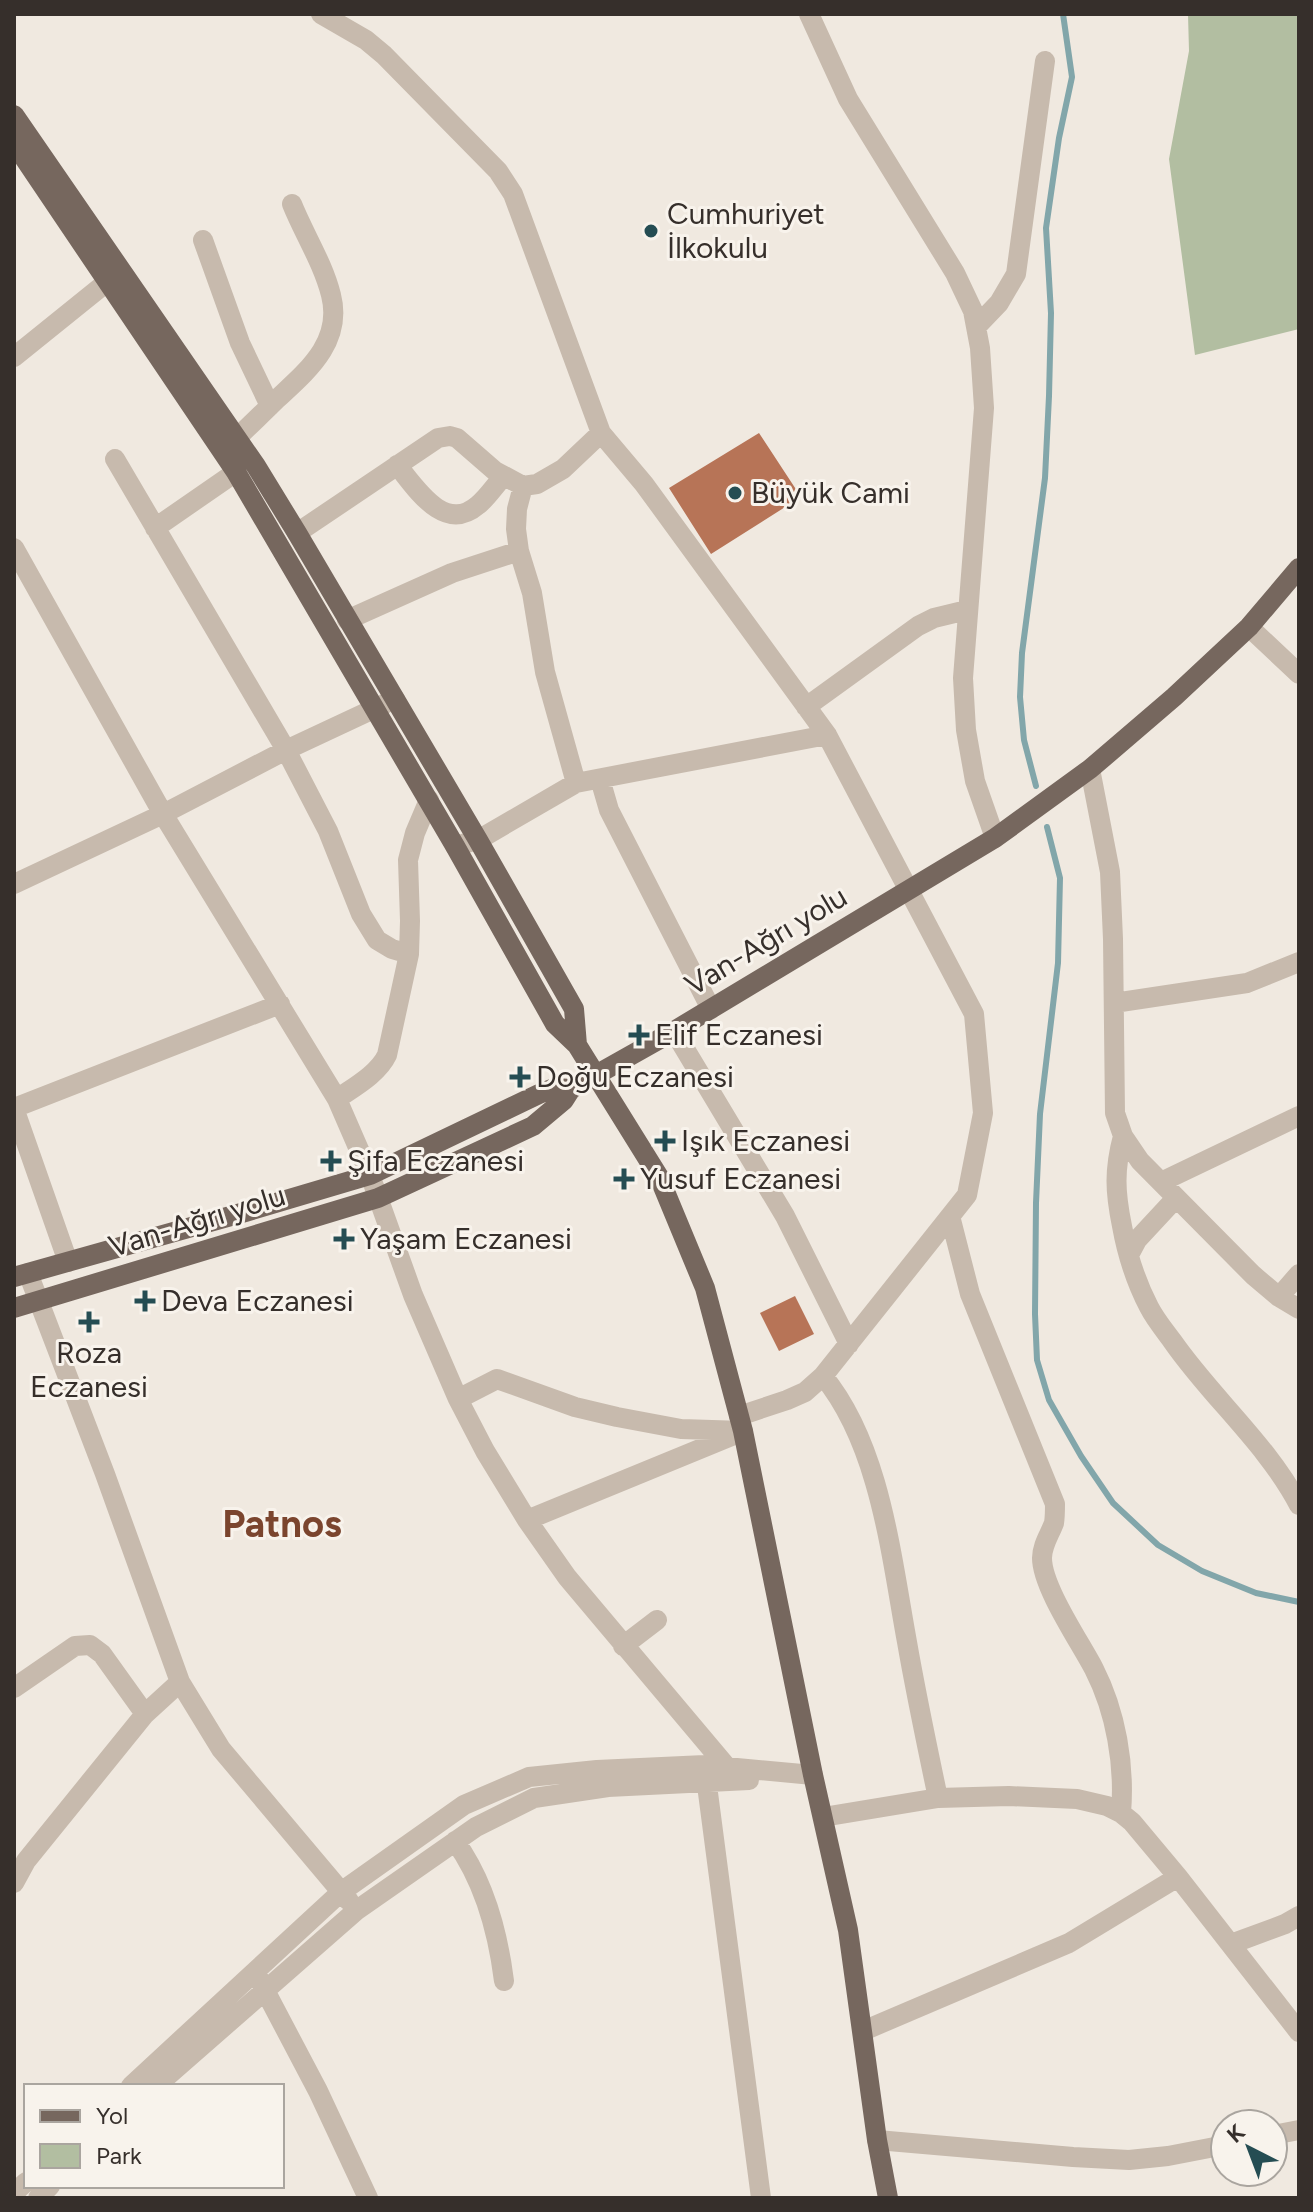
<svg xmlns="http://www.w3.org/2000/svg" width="1313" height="2212" font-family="Figtree,sans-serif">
<rect width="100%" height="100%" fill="#f0e9e0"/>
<path fill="#b2bea1" d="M1188,14H1299V329L1195,355L1169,159L1189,51Z"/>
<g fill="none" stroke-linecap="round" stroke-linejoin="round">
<path stroke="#82a6aa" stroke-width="6" d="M1036,786L1024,740L1020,697L1022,653L1045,478L1049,396L1051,313L1046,228L1059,138L1072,77L1063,14
M1047,827L1060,878L1058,963L1040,1114L1036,1203L1035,1314L1037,1360L1049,1400L1081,1456L1113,1503L1158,1545L1202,1571L1256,1593L1299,1602"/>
</g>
<path fill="#b77457" d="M759,433L801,497L711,554L669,488Z
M795,1296L814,1334L779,1351L760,1313Z"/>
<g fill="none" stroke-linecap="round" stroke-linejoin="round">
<path stroke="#c7baad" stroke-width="20" d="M321,14L366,40L384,55L498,171L513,194L601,433L644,484L827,735L974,1014L983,1113L967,1195L823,1376L805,1392L787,1400L739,1416
M809,14L848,99L955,273L973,311L980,348L984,408L963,678L966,730L975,781L995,838
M203,240L240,343L270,406
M976,327L999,303L1016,274L1045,61
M14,357L107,282
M237,438C250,425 264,412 277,399C307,371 343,342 331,295C323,263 304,234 292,204
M115,459L286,750L328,831L361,914L377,940L392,949L409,954
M397,465C416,488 444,534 478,505C488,497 495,485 504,476
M523,486L517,509L516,529L519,551L532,593L545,672L576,783
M155,528L236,472
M297,533L438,438L450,436L457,438L495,471L523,486L537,484L563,469L601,433
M14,548L163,814L337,1099L370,1175L413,1295L458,1399L485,1451L527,1520L567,1577L726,1766L743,1780
M347,620L452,573L519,551
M1249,627L1299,674
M806,707L918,626L934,618L967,610
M1090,769L1110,872L1113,939L1115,1113L1123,1136L1140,1161L1253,1275L1279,1297L1299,1309
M600,779L609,810L711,1009
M455,846L478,840L576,783L827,735
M14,884L163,814L286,750L395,699
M1114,1003L1247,983L1299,962
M674,1031L785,1216L849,1344
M337,1099C354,1087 378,1074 387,1055L409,954L410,921L408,860L415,833L429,800
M14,1108L280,1004
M14,1108L68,1262
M1123,1136C1114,1170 1115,1192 1122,1226C1127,1254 1136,1282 1149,1307C1155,1319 1165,1331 1173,1342C1212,1398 1267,1444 1299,1505
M1161,1182L1299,1116
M950,1216L970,1294L1055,1504C1055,1510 1055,1517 1054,1523C1050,1534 1042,1545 1042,1558C1042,1587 1080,1642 1094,1669C1116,1712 1125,1765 1121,1813
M1129,1255L1137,1240L1176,1198
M28,1273L105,1474L180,1682L221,1749L349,1901
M1279,1297L1299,1274
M823,1376C880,1445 891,1555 907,1642C916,1694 927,1746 938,1798
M458,1399L497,1379L575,1407L617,1417L681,1429L743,1431
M527,1520L734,1435
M623,1646L657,1620
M14,1688L75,1646L90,1645L102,1654L145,1714
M705,1770L761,2198
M823,1817L938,1798L1009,1796L1077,1799L1107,1806L1121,1813L1132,1822L1178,1877L1299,2032
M455,1841C484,1881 498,1933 504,1981
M14,1883L26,1861L145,1714L180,1682
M1231,1944L1285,1924L1299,1916
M259,1979L318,2091L368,2198
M863,2031L1069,1943L1178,1877
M131,2086L341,1892L464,1805L529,1777L597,1770L705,1765L813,1775
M156,2086L357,1910L476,1827L534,1798L608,1787L749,1780
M1273,2135L1299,2130
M877,2140L1073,2157L1129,2160L1168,2156L1225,2145
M14,2193L26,2182
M38,2198L50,2186"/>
<path stroke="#76675e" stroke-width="20" d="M14,115L256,466L297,533L478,840L574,1009L577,1045
M14,143L236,472L455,846L555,1024L577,1045L659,1177L705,1288L743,1431L813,1775L848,1930L877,2140L888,2198
M14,1277L245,1212L370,1175L539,1094L554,1088L571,1089
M14,1308L378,1198L533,1126L564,1100L571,1089L674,1031L995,838L1090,769L1174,697L1249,627L1299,568"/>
</g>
<g fill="#254d53" stroke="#f8f3ec" stroke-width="3">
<circle cx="651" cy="231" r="8"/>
<circle cx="735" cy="493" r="8"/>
<path d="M635 1023h8v8h8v8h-8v8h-8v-8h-8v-8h8z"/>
<path d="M516 1065h8v8h8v8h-8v8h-8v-8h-8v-8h8z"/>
<path d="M661 1129h8v8h8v8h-8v8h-8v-8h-8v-8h8z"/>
<path d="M327 1149h8v8h8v8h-8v8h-8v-8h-8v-8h8z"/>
<path d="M620 1167h8v8h8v8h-8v8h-8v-8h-8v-8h8z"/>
<path d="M340 1227h8v8h8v8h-8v8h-8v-8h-8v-8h8z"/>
<path d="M141 1289h8v8h8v8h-8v8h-8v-8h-8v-8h8z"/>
<path d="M85 1310h8v8h8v8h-8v8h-8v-8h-8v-8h8z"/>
</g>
<g text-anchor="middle" stroke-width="6" stroke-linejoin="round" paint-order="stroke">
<g font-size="30" fill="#362f2b" stroke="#f8f3ec" text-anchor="start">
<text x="667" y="224">Cumhuriyet<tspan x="667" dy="34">İlkokulu</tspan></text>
<text x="751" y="503">Büyük Cami</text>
<text x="655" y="1045">Elif Eczanesi</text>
<text x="536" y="1087">Doğu Eczanesi</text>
<text x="681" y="1151">Işık Eczanesi</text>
<text x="347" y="1171">Şifa Eczanesi</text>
<text x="640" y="1189">Yusuf Eczanesi</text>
<text x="360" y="1249">Yaşam Eczanesi</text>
<text x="161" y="1311">Deva Eczanesi</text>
<text x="89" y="1363" text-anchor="middle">Roza<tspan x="89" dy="34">Eczanesi</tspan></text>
</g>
<g font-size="30" fill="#362f2b" stroke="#f8f3ec">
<text transform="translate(766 941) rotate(-31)" y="10">Van-Ağrı yolu</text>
<text transform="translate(197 1221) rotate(-17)" y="10">Van-Ağrı yolu</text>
</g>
<g font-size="38" font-weight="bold" fill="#7b452e" stroke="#f8f3ec">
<text x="282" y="1537">Patnos</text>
</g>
</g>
<rect width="1313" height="2212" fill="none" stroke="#362f2b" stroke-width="32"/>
<rect x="24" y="2084" width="260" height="104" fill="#f8f3ec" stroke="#aaa59f" stroke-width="2"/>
<rect x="40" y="2110" width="40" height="12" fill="#76675e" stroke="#aaa59f" stroke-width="2"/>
<text x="96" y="2124" font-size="24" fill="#362f2b">Yol</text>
<rect x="40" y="2144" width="40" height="24" fill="#b2bea1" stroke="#aaa59f" stroke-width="2"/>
<text x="96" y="2164" font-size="24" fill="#362f2b">Park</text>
<g transform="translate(1249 2148) rotate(318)"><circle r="38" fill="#f8f3ec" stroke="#aaa59f" stroke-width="2"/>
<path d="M0-6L14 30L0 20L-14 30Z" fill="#254d53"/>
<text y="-12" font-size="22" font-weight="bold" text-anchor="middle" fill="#362f2b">K</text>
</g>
</svg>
